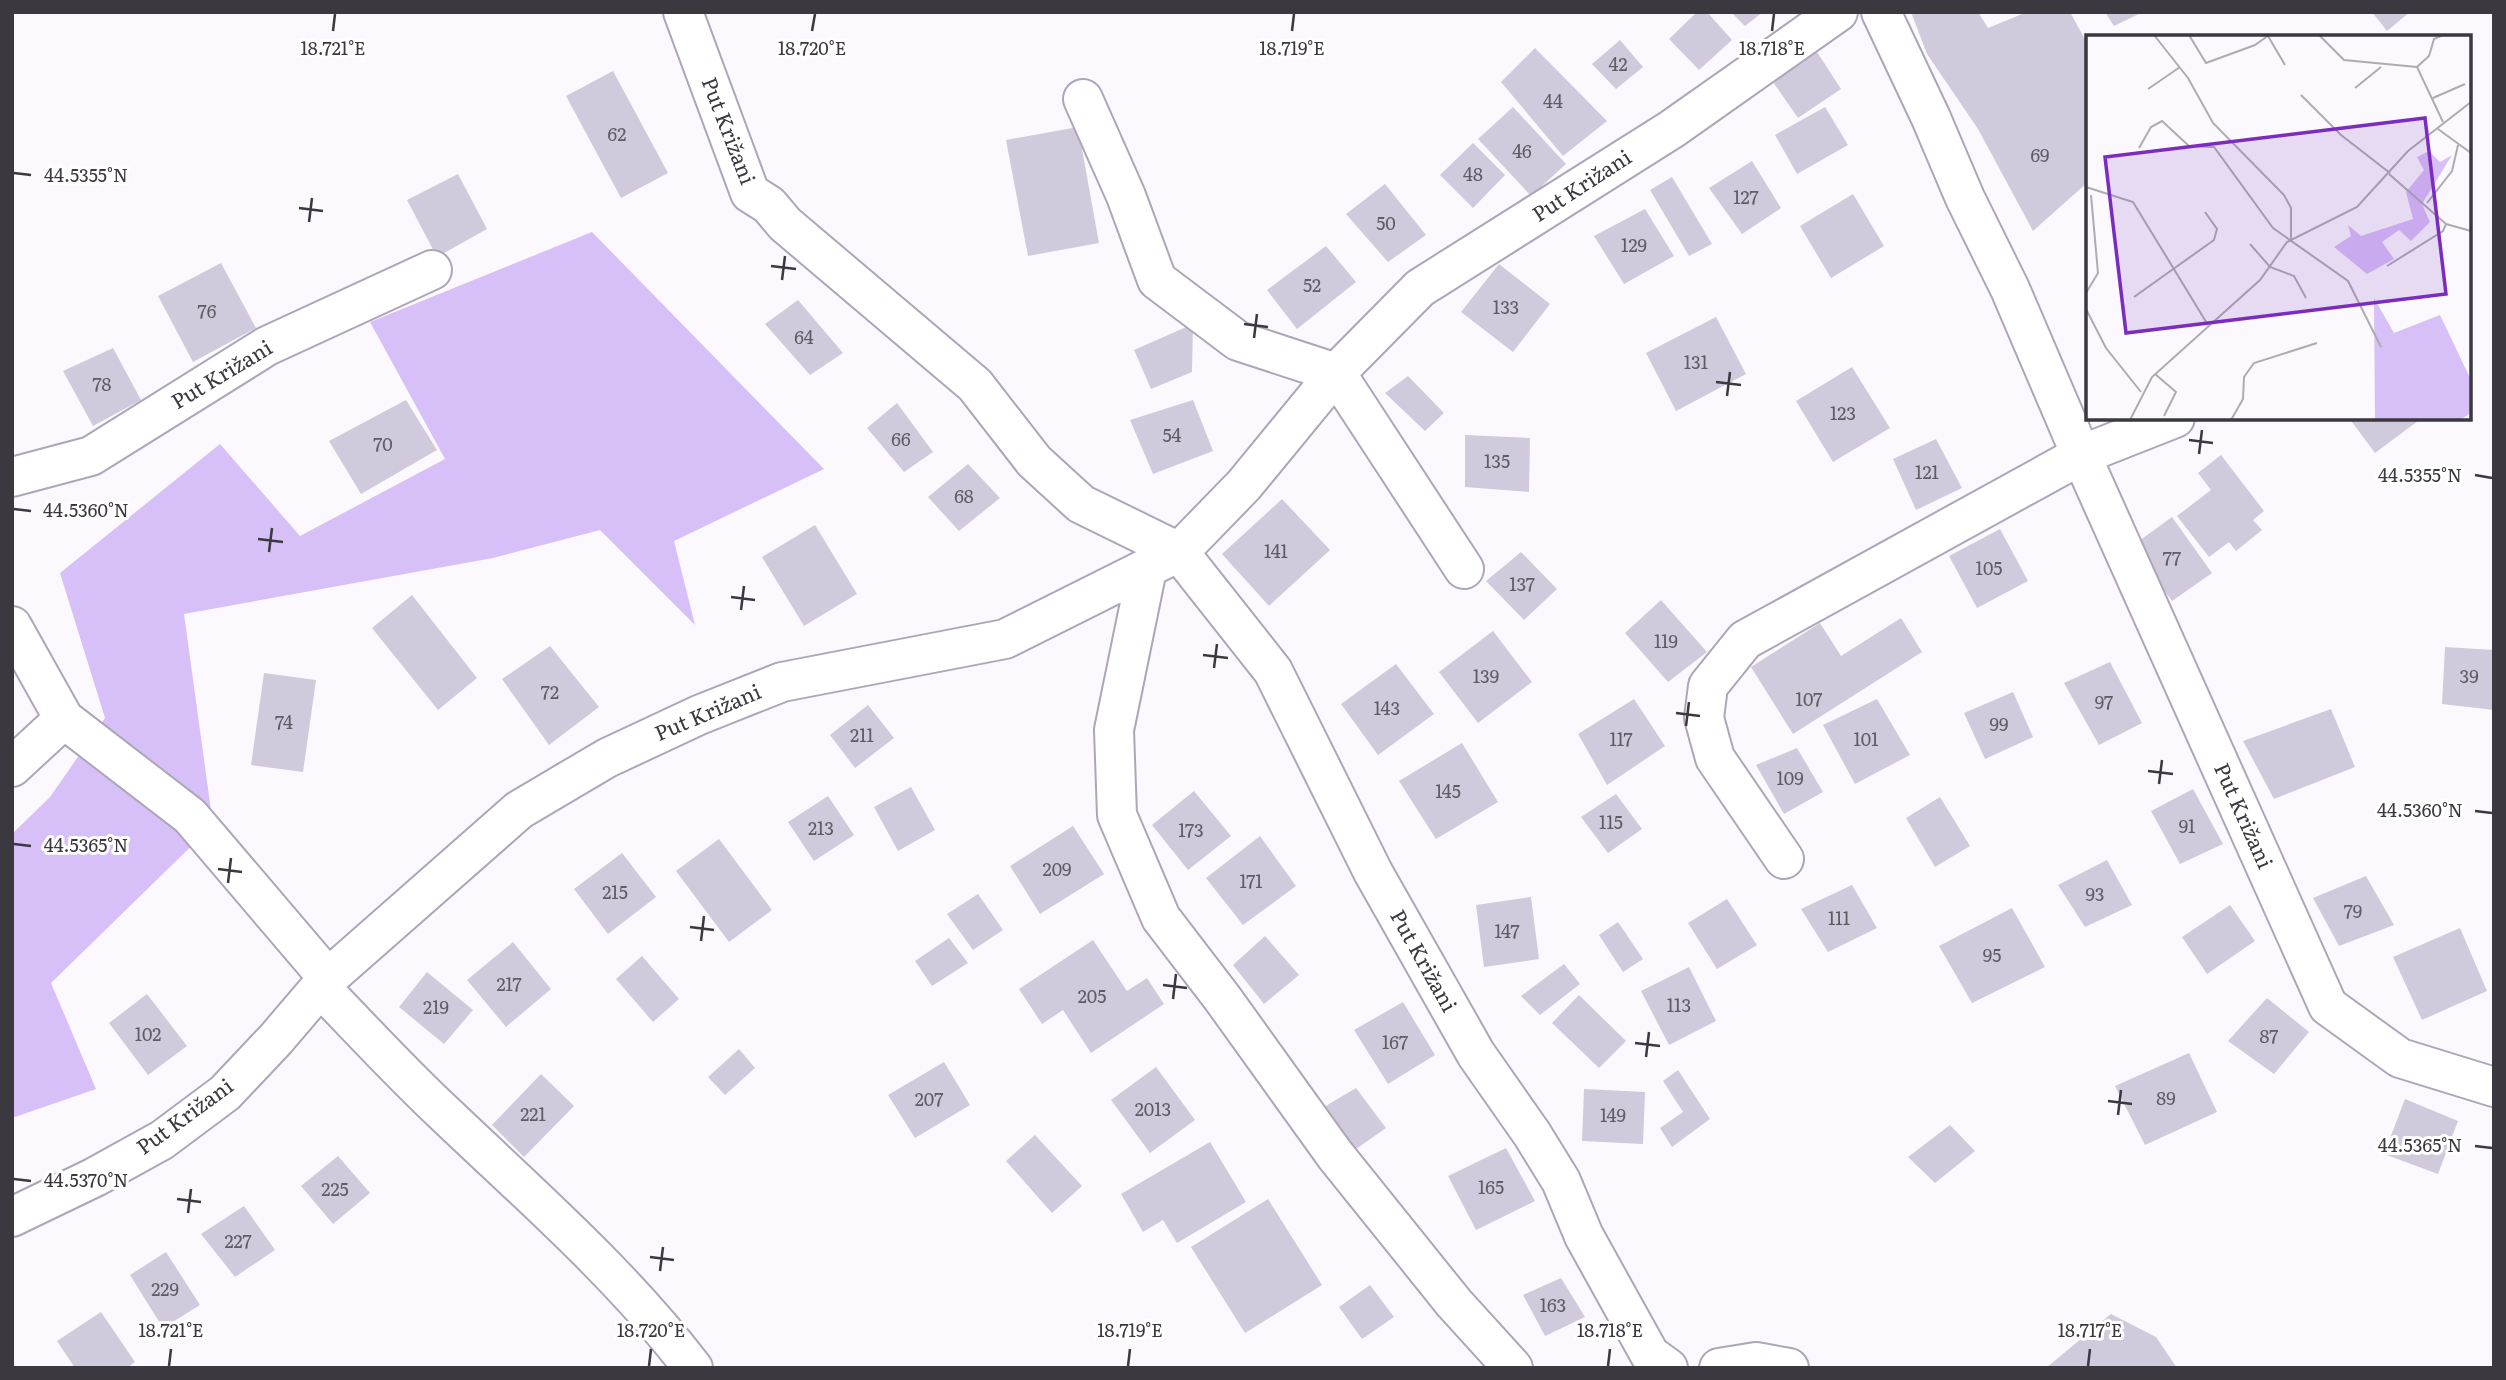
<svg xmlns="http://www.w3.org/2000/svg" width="2506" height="1380" font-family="Literata,serif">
<rect width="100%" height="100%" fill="#fbf9fd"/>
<path fill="#d7c0f7" d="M592,232L824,469L674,541L695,625L600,530L493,558L184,614L213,825L51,983L96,1089L12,1118V834L50,797L105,718L60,573L220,444L300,536L445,459L370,322Z"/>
<path fill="#d1cadc" d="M1697,12H1707L1732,40L1699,70L1669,39Z
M1731,12H1763L1745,26Z
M1911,12H1978L1988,28L2027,12H2070L2088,45V182L2033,231L1978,129L1927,54Z
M2105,12H2143L2114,26Z
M2372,12H2410L2387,31Z
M1620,40L1643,67L1616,89L1592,64Z
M1535,48L1607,121L1563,156L1501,82Z
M1817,52L1841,89L1798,118L1773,82Z
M613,71L668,173L621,198L566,96Z
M1513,107L1566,164L1531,196L1478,139Z
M1825,107L1848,145L1797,174L1775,135Z
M1078,127L1099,243L1028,256L1006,140Z
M1473,143L1505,175L1473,208L1440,175Z
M1752,161L1781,208L1742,234L1709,188Z
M458,174L487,229L437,257L407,200Z
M1672,177L1712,244L1689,256L1650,190Z
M1385,184L1426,235L1388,262L1346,214Z
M1853,194L1884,246L1831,278L1800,226Z
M1645,209L1674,256L1624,284L1594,236Z
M1326,246L1356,282L1297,329L1267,290Z
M221,263L256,328L193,362L158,296Z
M1499,264L1550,304L1513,352L1461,312Z
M798,300L843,353L810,375L765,324Z
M1716,317L1746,374L1676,411L1646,353Z
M1193,324L1192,372L1151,389L1134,350Z
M113,348L141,400L93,426L63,371Z
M1852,367L1890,428L1833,462L1796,401Z
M1408,376L1444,413L1425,431L1385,393Z
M406,400L437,450L361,494L329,441Z
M1193,400L1213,451L1153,474L1130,420Z
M897,403L933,452L904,472L867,428Z
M2349,418H2422L2375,453Z
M1465,435L1530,438L1529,492L1465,487Z
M1936,439L1962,488L1916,510L1893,459Z
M2221,455L2264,511L2253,520L2262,530L2236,551L2229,542L2209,557L2177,516L2211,490L2198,473Z
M968,464L1000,498L959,531L928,497Z
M1282,499L1330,550L1269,606L1222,554Z
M2172,517L2212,573L2172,601L2132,546Z
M815,525L857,594L804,626L762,557Z
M2000,529L2028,581L1977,608L1949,556Z
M1521,552L1557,589L1524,620L1486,581Z
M412,595L477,678L438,710L372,628Z
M1661,600L1707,652L1668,682L1625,633Z
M1901,618L1922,652L1793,734L1751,667L1820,623L1841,656Z
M1493,631L1532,682L1478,723L1439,672Z
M550,646L599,707L549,745L502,679Z
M2445,647L2494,650V710L2442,704Z
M2110,662L2142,723L2099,745L2064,683Z
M1396,664L1434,714L1378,755L1341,704Z
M264,673L316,680L303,772L251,765Z
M2013,692L2033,737L1985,759L1964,713Z
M1634,699L1665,746L1607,785L1578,734Z
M1877,699L1910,755L1855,784L1823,725Z
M868,705L894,738L855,768L830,735Z
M2331,709L2355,767L2274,799L2243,741Z
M1462,743L1498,802L1436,839L1399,781Z
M1797,748L1823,792L1784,814L1756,765Z
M911,787L935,830L898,851L874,807Z
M2193,789L2223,844L2180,864L2151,811Z
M1194,791L1231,836L1188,870L1152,825Z
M1616,794L1642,829L1608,853L1581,817Z
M828,796L854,835L814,861L788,822Z
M1940,797L1970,846L1935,867L1906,818Z
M1073,826L1104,874L1040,914L1010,866Z
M1260,836L1296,886L1243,925L1206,878Z
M719,839L772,910L729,942L676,871Z
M622,853L656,897L608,934L574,889Z
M2107,860L2132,905L2085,927L2058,885Z
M2366,876L2394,925L2339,946L2313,898Z
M1852,885L1877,928L1828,952L1801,909Z
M978,894L1003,930L973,950L947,914Z
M1531,897L1539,959L1484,967L1476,905Z
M1727,899L1757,945L1717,969L1688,923Z
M2230,905L2255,941L2207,974L2182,937Z
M2012,908L2045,967L1972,1003L1939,946Z
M1618,922L1643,959L1623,972L1599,935Z
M2460,928L2487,991L2422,1020L2393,957Z
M1265,936L1299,975L1264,1004L1233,965Z
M949,938L968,963L932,986L915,961Z
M1093,940L1127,991L1147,978L1164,1004L1091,1053L1063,1010L1042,1024L1019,989Z
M513,942L551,989L506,1027L467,980Z
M642,956L679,999L653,1022L616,979Z
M1564,964L1580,984L1540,1015L1521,996Z
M1689,967L1716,1021L1669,1045L1641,991Z
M427,972L473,1010L444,1044L399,1007Z
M147,994L187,1046L148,1075L109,1023Z
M1579,995L1626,1041L1599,1068L1552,1023Z
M2267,998L2309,1032L2274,1074L2228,1041Z
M1403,1002L1435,1055L1388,1084L1354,1030Z
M739,1049L755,1068L725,1095L708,1077Z
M2189,1053L2217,1112L2145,1145L2115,1086Z
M944,1062L970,1105L915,1138L888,1095Z
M1156,1067L1195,1120L1150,1153L1111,1100Z
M1678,1070L1710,1119L1672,1147L1660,1128L1683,1112L1663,1081Z
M541,1074L574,1106L524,1157L492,1125Z
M1356,1088L1386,1128L1356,1149L1324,1107Z
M1584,1089L1645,1092L1643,1144L1582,1141Z
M2405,1099L2458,1121L2438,1174L2384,1154Z
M1950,1125L1975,1151L1935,1183L1908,1157Z
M1035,1135L1082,1186L1052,1213L1006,1161Z
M1210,1142L1246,1202L1177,1243L1163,1220L1143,1232L1121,1194Z
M1506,1148L1535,1201L1476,1230L1448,1176Z
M338,1156L370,1193L333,1224L301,1186Z
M1268,1199L1322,1285L1245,1333L1191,1247Z
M244,1206L275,1250L235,1277L201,1234Z
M166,1252L200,1305L163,1328L130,1275Z
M1561,1278L1585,1317L1545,1336L1523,1295Z
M1370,1285L1394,1317L1362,1339L1339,1307Z
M101,1312L135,1362L127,1368H75L57,1341Z
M2111,1314L2156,1337L2177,1368H2046Z"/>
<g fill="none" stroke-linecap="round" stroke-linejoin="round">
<g stroke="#ada6b8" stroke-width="42">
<path id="minor" d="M683,12L750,193L769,205L785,224L975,385L1034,461L1081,504L1179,552L1273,671L1373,872L1476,1054L1532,1134L1561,1181L1584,1236L1650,1355L1668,1368
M1881,12L1931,118L1965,198L2010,289L2081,455L2328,1006L2400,1058L2494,1087
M1083,99L1126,196L1157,280L1238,341L1336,373L1464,569
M12,477L91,456L267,346L432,270
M1147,569L1114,730L1117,815L1161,918L1223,999L1335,1155L1454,1303L1513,1368
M12,626L64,719L190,816L328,978
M12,767L64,719
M1784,859L1715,758L1704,718L1708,686L1745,640L2081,455L2175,418
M320,987C361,1029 401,1073 444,1113C530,1195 620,1273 693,1368
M12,1217L95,1177L162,1140L225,1093L276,1039L328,978L519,810L607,758L699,715L782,682L1005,639L1179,552L1244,485L1336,373L1420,288L1672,129L1838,12
M1719,1368L1756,1362L1789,1368"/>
</g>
<use href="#minor" stroke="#fff" stroke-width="38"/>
</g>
<path fill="none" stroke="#3b383f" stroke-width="2.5" d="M333,31L335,14M812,31L815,14M1292,31L1294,14M1772,31L1774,14M14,173L31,175M299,208L323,211M309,222L312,198M771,266L796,269M782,280L785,256M1244,324L1268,327M1254,338L1257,314M1716,382L1741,385M1727,396L1730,372M2189,440L2213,443M2199,454L2202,430M2475,475L2492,478M14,509L31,511M258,539L283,542M269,552L272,528M731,597L755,600M741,610L744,586M1203,655L1228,658M1214,668L1217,644M1676,713L1700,716M1686,726L1689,702M2148,771L2173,774M2159,784L2162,760M2475,811L2492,813M14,844L31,846M218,869L242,872M228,883L231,858M690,927L714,930M701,941L704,916M1163,985L1187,988M1173,999L1176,974M1635,1043L1660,1046M1646,1057L1649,1032M2108,1101L2132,1104M2118,1115L2121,1090M2475,1146L2492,1148M14,1179L31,1181M177,1199L201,1202M188,1213L191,1189M650,1257L674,1260M660,1271L663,1247M169,1366L171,1349M649,1366L651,1349M1128,1366L1130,1349M1608,1366L1610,1349M2088,1366L2090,1349"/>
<g text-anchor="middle" stroke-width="6" stroke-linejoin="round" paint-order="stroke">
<g font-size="18" fill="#605c66">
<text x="1618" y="71">42</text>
<text x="1553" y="108">44</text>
<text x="617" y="141">62</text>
<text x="1522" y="158">46</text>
<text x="2040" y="162">69</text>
<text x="1473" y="181">48</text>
<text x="1746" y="204">127</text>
<text x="1386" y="230">50</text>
<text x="1634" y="252">129</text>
<text x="1312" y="292">52</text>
<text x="1506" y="314">133</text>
<text x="207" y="318">76</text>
<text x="804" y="344">64</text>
<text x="1696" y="369">131</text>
<text x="102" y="391">78</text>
<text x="1843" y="420">123</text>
<text x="1172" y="442">54</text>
<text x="901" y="446">66</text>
<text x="383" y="451">70</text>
<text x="1497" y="468">135</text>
<text x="1927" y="479">121</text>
<text x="964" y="503">68</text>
<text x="1276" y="558">141</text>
<text x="2172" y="565">77</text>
<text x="1989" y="575">105</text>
<text x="1522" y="591">137</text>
<text x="1666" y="648">119</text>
<text x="1486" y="683">139</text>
<text x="2469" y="683">39</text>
<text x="550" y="699">72</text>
<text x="1809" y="706">107</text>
<text x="2104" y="709">97</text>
<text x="1387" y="715">143</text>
<text x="284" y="729">74</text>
<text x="1999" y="731">99</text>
<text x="862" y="742">211</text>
<text x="1621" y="746">117</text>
<text x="1866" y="746">101</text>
<text x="1790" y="785">109</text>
<text x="1448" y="798">145</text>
<text x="1611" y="829">115</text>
<text x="2187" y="833">91</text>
<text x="821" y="835">213</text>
<text x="1191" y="837">173</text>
<text x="1057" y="876">209</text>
<text x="1251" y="888">171</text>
<text x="615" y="899">215</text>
<text x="2095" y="901">93</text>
<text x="2353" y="918">79</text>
<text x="1839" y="925">111</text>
<text x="1507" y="938">147</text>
<text x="1992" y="962">95</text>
<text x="509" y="991">217</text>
<text x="1092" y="1003">205</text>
<text x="1679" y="1012">113</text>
<text x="436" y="1014">219</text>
<text x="148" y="1041">102</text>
<text x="2269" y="1043">87</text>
<text x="1395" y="1049">167</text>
<text x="2166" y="1105">89</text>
<text x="929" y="1106">207</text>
<text x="1153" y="1116">2013</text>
<text x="533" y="1121">221</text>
<text x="1613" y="1122">149</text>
<text x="1491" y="1194">165</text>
<text x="335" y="1196">225</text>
<text x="238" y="1248">227</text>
<text x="165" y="1296">229</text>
<text x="1553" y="1312">163</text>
</g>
<g font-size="21" fill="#3b383f" stroke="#fff">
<text transform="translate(728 131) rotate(69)" y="7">Put Križani</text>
<text transform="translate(1582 186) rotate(-33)" y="7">Put Križani</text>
<text transform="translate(222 375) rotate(-31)" y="7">Put Križani</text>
<text transform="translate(708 713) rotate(-23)" y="7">Put Križani</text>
<text transform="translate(2243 816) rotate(66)" y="7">Put Križani</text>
<text transform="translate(1423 961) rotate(61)" y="7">Put Križani</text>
<text transform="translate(185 1117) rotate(-36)" y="7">Put Križani</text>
</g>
</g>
<g transform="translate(2086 35)">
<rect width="385" height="385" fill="#fbf9fd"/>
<path d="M343,116L354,127L366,120L336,169L344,187L325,206L313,195L296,207L308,224L281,239L248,212L265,201L262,190L275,201L327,184L320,157L338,135L331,122ZM288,263L308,298L354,280L385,345V378L374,385H289Z" fill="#d7c0f7"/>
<path fill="none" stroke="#aeacb1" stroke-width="2" d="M68,0L102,43L127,88L198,160L205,173V204M103,0L120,28L169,10L183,0M233,0L258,25L331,32M357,0L348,4L343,21L331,32L357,87M182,1L199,30M269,53L295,32M62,54L94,32M215,60L255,100L304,138M347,63L379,49M352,94L385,118M53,113L65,92L76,86L103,111L128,112L187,193L262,246L295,312M0,152L47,167L122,290M341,168L366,136L372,110M360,189L385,196M164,209L184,232L208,241L220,263M301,231L357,196L360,189L303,139M0,258L12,238L5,160M48,262L128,205L131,194L119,177M0,274L20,313L55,357M69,339L90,357L78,381M44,385L66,342L174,245L201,207L271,172L322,116L385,67M145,385L157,364L158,342L168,328L231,308"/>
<path fill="#7b2cbf" fill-opacity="0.15" stroke="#7b2cbf" stroke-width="3.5" d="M339,83L360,259L40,298L19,122Z"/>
<rect width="385" height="385" fill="none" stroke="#3b383f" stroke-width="3.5"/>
</g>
<g font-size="18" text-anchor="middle" fill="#3b383f" stroke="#fff" stroke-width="6" stroke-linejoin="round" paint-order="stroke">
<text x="333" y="55">18.721°E</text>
<text x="812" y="55">18.720°E</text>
<text x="1772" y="55">18.718°E</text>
<text x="1292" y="55">18.719°E</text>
<text x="86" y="182">44.5355°N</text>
<text x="2420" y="482">44.5355°N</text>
<text x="86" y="517">44.5360°N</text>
<text x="2420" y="817">44.5360°N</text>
<text x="86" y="852">44.5365°N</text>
<text x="2420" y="1152">44.5365°N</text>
<text x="86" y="1187">44.5370°N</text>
<text x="171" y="1337">18.721°E</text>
<text x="651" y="1337">18.720°E</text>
<text x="1130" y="1337">18.719°E</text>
<text x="1610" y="1337">18.718°E</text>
<text x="2090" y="1337">18.717°E</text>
</g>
<rect width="2506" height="1380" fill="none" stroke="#3b383f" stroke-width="28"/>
</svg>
